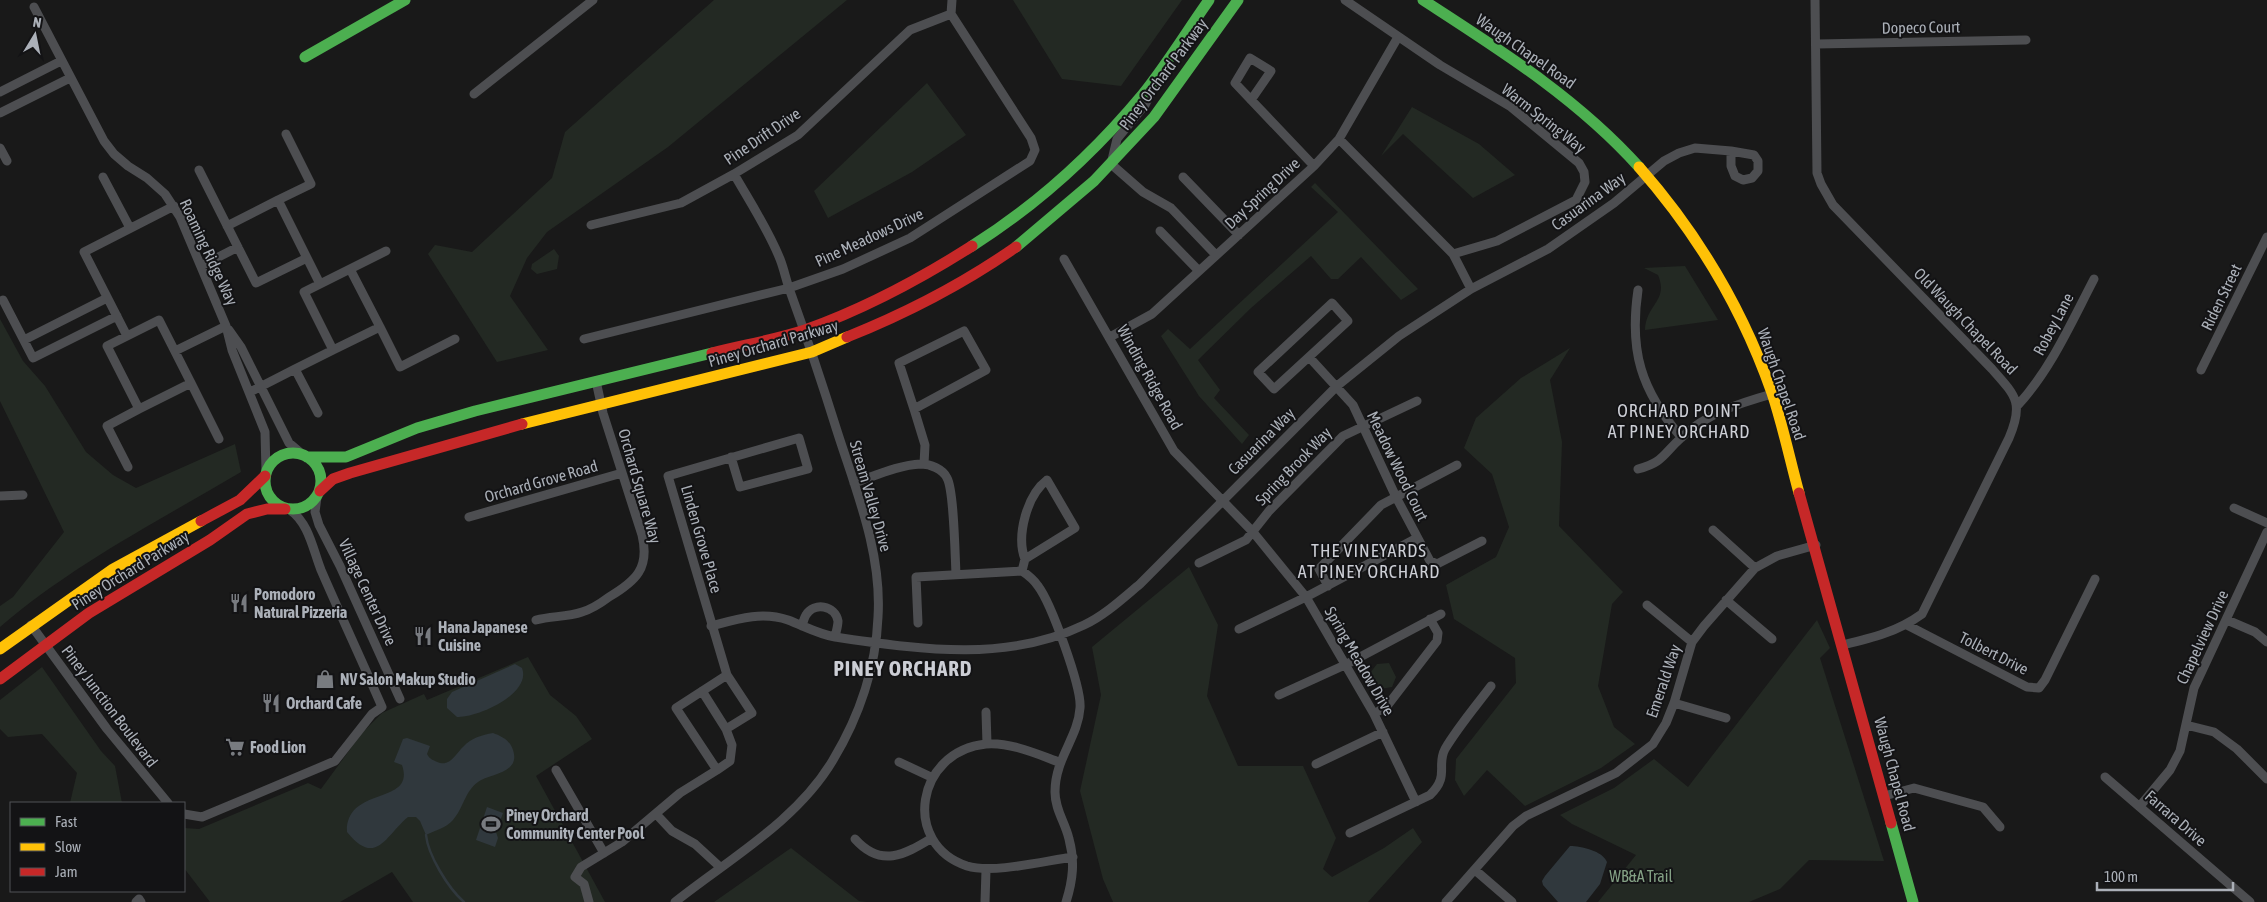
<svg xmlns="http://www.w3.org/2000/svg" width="2267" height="902" font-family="'Asap Condensed',sans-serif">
<rect width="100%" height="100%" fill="#191919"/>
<path fill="#232923" d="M714,0H847L668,147L547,232L527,258L510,296L548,350L497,362L428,254L435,245L472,252L552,178L565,132Z
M1013,0H1182L1121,86L1062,79Z
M927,83L966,135L912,172L828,218L814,191Z
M1412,107L1479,144L1515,175L1473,198L1403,134L1381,156Z
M1315,183L1418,289L1401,300L1361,257L1338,279H1331L1311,256L1251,308L1198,360L1220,390L1214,398L1249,435L1242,444L1199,396L1161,336L1168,329L1190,349L1338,212L1311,187Z
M554,249L559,256L557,269L537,274L531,269L532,264Z
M1685,266L1718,320L1645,330C1646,304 1669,301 1658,275L1644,268Z
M0,319L23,361L45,386L86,452L113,475L136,488L235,444L241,472C160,520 72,565 0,627V606L13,597L64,532L0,401Z
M1570,348L1550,380L1562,442L1559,526L1623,592L1612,604L1598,686L1614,727L1635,744L1601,768L1525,806L1487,770L1464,796L1455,780L1456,759L1516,683L1515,658L1454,619L1446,585L1496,557L1509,527L1492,474L1464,448L1476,418L1521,378Z
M1189,567L1218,625L1207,696L1238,766H1303L1336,838L1323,869L1332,877L1384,848L1413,828L1422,842L1368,902H1113L1103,879L1080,791L1101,695L1092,647Z
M1817,620L1830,648L1820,658L1884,861L1809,860L1780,889L1749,902H1598L1636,855L1572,824L1560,815L1614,788L1654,759L1688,787Z
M528,657L550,695L576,716L592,739L536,776L605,902H413L392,872L340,902H210L184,868V828L199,829L308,783L321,789L362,733L382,713L424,694L427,700Z
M1389,663L1396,677L1392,687L1380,689L1370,673L1377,664Z
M42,667L101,751L115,766L122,803H70L77,773L42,734L8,737L0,729V700Z
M791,848L859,901L867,902H714Z"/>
<path fill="#30383d" d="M515,664L522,668C532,694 477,718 457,717L447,708V699L452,692Z
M493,733C501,736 510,740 513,750C521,774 489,773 478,782C465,791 463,809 453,820C446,828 434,831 426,835L420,821L416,817H408C386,835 376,868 347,832C346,785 416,806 402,765L394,762L403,739L407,738L430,746L427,754C429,758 431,759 435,761C450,769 455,754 464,746C471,738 482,735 493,733Z
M487,807L503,813L496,832L498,838L495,847L476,840Z
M1570,846C1581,846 1603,851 1607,862L1600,884L1586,902H1558L1543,885L1542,881L1545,876Z"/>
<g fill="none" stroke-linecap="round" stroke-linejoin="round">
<path stroke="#30383d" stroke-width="2.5" d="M426,835C428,855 448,888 464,902"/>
<path stroke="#4d4e51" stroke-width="9" d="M1345,0L1440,65L1511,107L1579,163L1584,172L1585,182L1576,200L1497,241L1453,254
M1815,0L1817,173L1821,184L1833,205L1992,369C2016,396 2024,403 2009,438L1922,614C1897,632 1872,638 1843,645
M34,7L104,141L114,154L128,166L147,178L165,194L180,217L226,326L232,350L265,432L266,472
M1817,44L2026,40
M1160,74L1145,105L1117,139L1111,164L1143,192L1171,208L1216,255
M0,92L61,61
M474,94L593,0
M1251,100L1271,71L1250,58L1235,83L1314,166
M0,113L70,78
M1339,139L1453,254L1471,289
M0,148L7,161
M199,170L256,283L307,258L320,284L304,292L333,350L295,369L318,413
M103,177L130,228
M1183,177L1239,235
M278,200L311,184L286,134
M591,225L681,203L734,174L798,135L910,30L951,14
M227,226L278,200L307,258
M1160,231L1199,271
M1064,259L1174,451L1253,532L1306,597L1374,714L1416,802
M201,266L238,247
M350,269L386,251
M320,284L350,269L380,327L333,350
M1638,290C1629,351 1641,390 1681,437
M3,300L33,358L117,316
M1332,303L1348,321L1274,389L1258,372Z
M380,327L400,367L455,339
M229,330L241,347L289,443L302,454
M127,336L107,346L139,409L191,383L159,320L127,336L84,252L174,206
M1110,337L1152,314L1314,166L1339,139L1398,37
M584,339L789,288L843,269L910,238L1030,161L1035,150L1031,138L951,14L952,0
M24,340L107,298
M175,351L226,326
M1309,357L1353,405L1396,497L1430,561L1437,564L1482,541
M2201,370L2267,237
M191,383L219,439
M250,392L295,369
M2018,405C2051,369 2071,323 2094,279
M914,409L899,363L964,331L986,370L914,409L925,445L924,464
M128,467L107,426L139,409
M1638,469C1664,462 1663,454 1681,438C1705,414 1740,403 1772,394
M854,483C875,476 898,465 921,464C930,464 943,469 947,478C954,490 955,556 956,574
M0,496L23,495
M317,497L315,512L319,525L340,566L400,699
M2234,508L2267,523
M469,517L622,473
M1713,530L1755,568
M1199,563L1246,540L1269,511L1343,436L1417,401
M1022,571L1025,559L1075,528L1047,480C1027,495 1016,536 1025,559
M1328,586L1319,569L1381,505L1457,465
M1726,600L1772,639
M1647,605L1692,642
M536,620C551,616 567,617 582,612C592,609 601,603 609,597C636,581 650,568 642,535L603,413L596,381
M2227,620L2255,632L2267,642
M918,623L916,577L1022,571C1028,575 1034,580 1038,586C1051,603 1082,688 1080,708C1078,738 1055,758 1055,792C1055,810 1065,822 1069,839C1075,861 1073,880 1066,902
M31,625L107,729L168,803
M1907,625L2027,687L2039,688L2045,680L2095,579
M711,626C737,619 762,611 788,620C804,626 818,634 835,637C919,649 1005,663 1084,625C1105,615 1122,599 1140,584L1337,386L1399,336L1471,289L1548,249L1614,203L1664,161L1679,153L1695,148L1731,151V166L1735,176L1743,180L1752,178L1758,171V161L1754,155L1731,151
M802,626C803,623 804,618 806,615C814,602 835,605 838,621C838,626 836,632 835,637
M1239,629L1306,597L1417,538
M727,675L752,713L726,729L732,745L730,761L717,770L676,708L727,675L668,476L799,438L808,469L740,487L731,457
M702,691L726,729
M1279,695L1347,664L1441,614
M1674,703L1726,718
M986,712L987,744
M1374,714L1387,706L1437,641L1438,633L1430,619
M2186,725L2214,732L2237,749L2267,779
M899,762L931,777
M1059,762C1037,754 1010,742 986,744C916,751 901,844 967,866C993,874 1044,861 1073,857
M1316,764L1383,732
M556,770L604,853
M2105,777L2250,902
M1884,796L1914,788L1983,807L2000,827
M2140,806L2170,770L2180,751L2194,688L2267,532
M184,814L202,817L335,761L372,714L382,707C362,661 341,616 321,570C313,550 309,523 290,510
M657,815L672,831L695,844L720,867
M1350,833L1430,795C1450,776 1436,766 1445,749C1458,727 1476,706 1491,686
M855,839C881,868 904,855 932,838
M1475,870L1512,902
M136,902L139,899L141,902
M589,902L584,884L575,877L581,867L622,842L680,793L717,770
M675,902C729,859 797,821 833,760C859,717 876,667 878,617C882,554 857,493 838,434C823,386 807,338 790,291C786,280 784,269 780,259C768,229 750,202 734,174
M985,902L986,870
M1446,902L1513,826L1526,816L1616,773L1653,744L1666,723L1674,703L1692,642L1704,626L1755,568L1777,556L1816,545"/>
<path stroke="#4caf50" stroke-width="11" d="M1423,0C1500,50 1577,98 1639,167
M305,57L405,0
M972,246C1037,205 1094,153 1143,94C1167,64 1187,31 1209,0
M1016,247L1094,181L1154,117L1238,0
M265 481a28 28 0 1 1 56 0a28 28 0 1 1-56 0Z
M307,457H346L417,428L475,411L712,353
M1891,823L1913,902"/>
<path stroke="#ffc107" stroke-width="11" d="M1639,167C1697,233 1743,310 1772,393C1783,426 1790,460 1799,493
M522,424L812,352L847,337
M0,649L113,569L201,521"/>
<path stroke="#c62828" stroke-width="11" d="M847,337C907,313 963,284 1016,247
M712,353C743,345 775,340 805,330C864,309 920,279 972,246
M320,491L333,479L350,473L522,424
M1799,493L1891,823
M201,521L240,500L265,476
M0,679L89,613L210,540L247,514L267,509H285"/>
</g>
<defs>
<g id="restaurant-bare" transform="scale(1.5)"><path d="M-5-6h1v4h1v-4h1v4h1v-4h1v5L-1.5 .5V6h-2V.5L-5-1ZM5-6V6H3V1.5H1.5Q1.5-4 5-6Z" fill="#787b80" stroke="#131315" stroke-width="2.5" paint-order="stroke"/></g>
<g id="shop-bare" transform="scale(1.5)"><path d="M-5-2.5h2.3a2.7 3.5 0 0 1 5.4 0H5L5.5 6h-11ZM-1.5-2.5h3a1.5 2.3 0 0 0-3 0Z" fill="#787b80" stroke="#131315" stroke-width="2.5" paint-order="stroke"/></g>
<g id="supermarket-bare" transform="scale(1.5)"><path d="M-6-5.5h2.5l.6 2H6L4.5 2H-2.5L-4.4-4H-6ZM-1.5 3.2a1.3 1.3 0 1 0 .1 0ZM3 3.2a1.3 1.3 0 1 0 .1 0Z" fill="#787b80" stroke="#131315" stroke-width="2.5" paint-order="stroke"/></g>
<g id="stadium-bare" transform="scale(1.5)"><path d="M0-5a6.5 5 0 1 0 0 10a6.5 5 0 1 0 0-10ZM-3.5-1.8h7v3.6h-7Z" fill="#787b80" stroke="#131315" stroke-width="2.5" paint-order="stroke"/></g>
</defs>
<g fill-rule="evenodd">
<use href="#restaurant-bare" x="239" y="603"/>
<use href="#restaurant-bare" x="423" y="636"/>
<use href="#shop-bare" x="325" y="679"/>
<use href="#restaurant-bare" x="271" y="703"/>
<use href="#supermarket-bare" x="235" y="747"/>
<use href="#stadium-bare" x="491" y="824"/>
</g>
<g text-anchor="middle" stroke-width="4" stroke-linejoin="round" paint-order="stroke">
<g font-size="16" fill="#abb0b8" stroke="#131315">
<text transform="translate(1921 27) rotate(-1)" y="6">Dopeco Court</text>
<text transform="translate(1526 51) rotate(35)" y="6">Waugh Chapel Road</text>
<text transform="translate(1163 74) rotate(-53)" y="6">Piney Orchard Parkway</text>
<text transform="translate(1544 118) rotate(38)" y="6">Warm Spring Way</text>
<text transform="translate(762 136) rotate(-34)" y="6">Pine Drift Drive</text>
<text transform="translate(1262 193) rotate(-43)" y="6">Day Spring Drive</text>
<text transform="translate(1588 201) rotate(-36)" y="6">Casuarina Way</text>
<text transform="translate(869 237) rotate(-25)" y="6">Pine Meadows Drive</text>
<text transform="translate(209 252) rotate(65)" y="6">Roaming Ridge Way</text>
<text transform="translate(2221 297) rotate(-64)" y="6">Riden Street</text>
<text transform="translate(1966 321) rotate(46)" y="6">Old Waugh Chapel Road</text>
<text transform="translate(2053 324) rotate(-62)" y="6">Robey Lane</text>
<text transform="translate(773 343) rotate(-16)" y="6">Piney Orchard Parkway</text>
<text transform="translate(1150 377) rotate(61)" y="6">Winding Ridge Road</text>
<text transform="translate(1782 384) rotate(71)" y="6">Waugh Chapel Road</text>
<text transform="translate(1261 441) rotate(-45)" y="6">Casuarina Way</text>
<text transform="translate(1293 466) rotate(-46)" y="6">Spring Brook Way</text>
<text transform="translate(1398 466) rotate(64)" y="6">Meadow Wood Court</text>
<text transform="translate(541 481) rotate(-16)" y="6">Orchard Grove Road</text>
<text transform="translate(640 486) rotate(74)" y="6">Orchard Square Way</text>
<text transform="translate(871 496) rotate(74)" y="6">Stream Valley Drive</text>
<text transform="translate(702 539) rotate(74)" y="6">Linden Grove Place</text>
<text transform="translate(130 570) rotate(-32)" y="6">Piney Orchard Parkway</text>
<text transform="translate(368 592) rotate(65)" y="6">Village Center Drive</text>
<text transform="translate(2202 637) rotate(-65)" y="6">Chapelview Drive</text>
<text transform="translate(1994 653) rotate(27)" y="6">Tolbert Drive</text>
<text transform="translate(1360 661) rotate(60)" y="6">Spring Meadow Drive</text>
<text transform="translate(1663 681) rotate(-71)" y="6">Emerald Way</text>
<text transform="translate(110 706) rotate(53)" y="6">Piney Junction Boulevard</text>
<text transform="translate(1895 774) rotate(75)" y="6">Waugh Chapel Road</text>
<text transform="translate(2176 818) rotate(41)" y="6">Farrara Drive</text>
</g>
<g font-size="16" font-weight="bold" fill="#abb0b8" stroke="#131315" text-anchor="start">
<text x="254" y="600">Pomodoro<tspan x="254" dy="18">Natural Pizzeria</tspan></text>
<text x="438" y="633">Hana Japanese<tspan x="438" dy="18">Cuisine</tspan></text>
<text x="340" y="685">NV Salon Makup Studio</text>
<text x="286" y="709">Orchard Cafe</text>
<text x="250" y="753">Food Lion</text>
<text x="506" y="821">Piney Orchard<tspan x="506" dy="18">Community Center Pool</tspan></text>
</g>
<g font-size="16" fill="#84a185" stroke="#131315">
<text x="1641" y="882">WB&amp;A Trail</text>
</g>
<g font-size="18" letter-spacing="1" fill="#ccced5" stroke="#131315">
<text x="1679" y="417">ORCHARD POINT<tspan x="1679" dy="21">AT PINEY ORCHARD</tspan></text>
<text x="1369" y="557">THE VINEYARDS<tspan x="1369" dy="21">AT PINEY ORCHARD</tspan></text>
</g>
<g font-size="21" font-weight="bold" letter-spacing="1" fill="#ccced5" stroke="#131315">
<text x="903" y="676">PINEY ORCHARD</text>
</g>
</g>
<rect x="10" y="802" width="175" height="90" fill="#131315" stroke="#505256"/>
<rect x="20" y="818" width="25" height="8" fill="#4caf50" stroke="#505256"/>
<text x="55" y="827" font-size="15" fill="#abb0b8">Fast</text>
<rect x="20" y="843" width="25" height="8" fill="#ffc107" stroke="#505256"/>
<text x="55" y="852" font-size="15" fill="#abb0b8">Slow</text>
<rect x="20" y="868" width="25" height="8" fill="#c62828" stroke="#505256"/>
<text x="55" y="877" font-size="15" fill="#abb0b8">Jam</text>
<g transform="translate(35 35) rotate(10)" stroke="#131315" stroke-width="4" paint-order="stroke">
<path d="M0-4L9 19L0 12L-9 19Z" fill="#abb0b8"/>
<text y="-8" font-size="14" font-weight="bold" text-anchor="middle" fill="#abb0b8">N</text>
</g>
<path d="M2097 882v8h136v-8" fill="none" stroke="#abb0b8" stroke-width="2.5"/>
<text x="2104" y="882" font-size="15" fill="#abb0b8" stroke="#131315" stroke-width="4" paint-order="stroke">100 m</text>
</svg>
